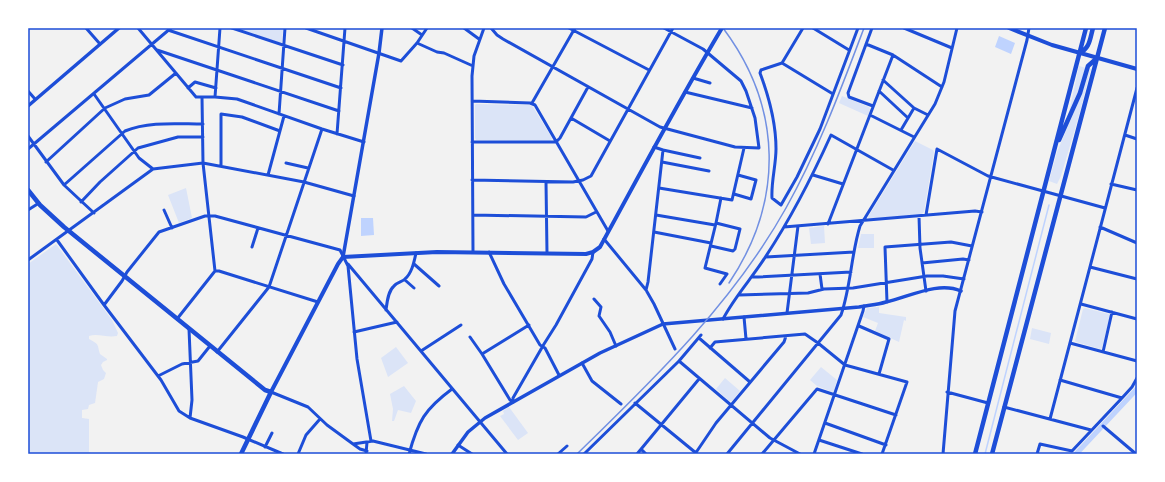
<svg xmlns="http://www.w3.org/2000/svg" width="1165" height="482" font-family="Manrope,sans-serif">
<rect width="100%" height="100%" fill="#f2f2f2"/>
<path fill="#dbe4f7" d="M236,28H283L282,42L281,43Z
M1079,66L1086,68L1079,92L1069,112Z
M1090,69H1091L1078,119L1061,176L1057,184L1049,181L1057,152L1083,91Z
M842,96L869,107L870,109L868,116L839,103Z
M476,104L530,105L533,107L552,138L551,141L476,140L475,138V105Z
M915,141L933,150L934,152L924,212L922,214L869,219L868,217Z
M186,188L192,218L179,223L168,195Z
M824,226L825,243L811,244L809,228Z
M861,234H874V248H858Z
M56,244L112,320L118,333L117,336C107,338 98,333 89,336V339C100,345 97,344 100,354L107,359V360L103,362L101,365L103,370L106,373L104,379L98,382L95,403L89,405L88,409L82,410V418L89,419V452L94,454H28V264Z
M879,307V313L906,317V321L904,320L899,342L875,331L878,323L863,317L867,308Z
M1085,308L1109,314L1110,316L1102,348L1100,349L1076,342L1075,341L1083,309Z
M1032,328L1051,333L1049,344L1030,339Z
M396,347L408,363L388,377L381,358Z
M821,367L837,380L834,391L832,392L817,386L810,380Z
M725,378L740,391L732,401H729L716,389Z
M404,386L416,401L411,413L398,410L394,421H392L393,409L390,394Z
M509,407L528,433L518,440L500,416L504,414L503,411Z"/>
<path fill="#bfd3fe" d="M999,36L1015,43L1011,54L995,47Z
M361,218H373L374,235L361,236Z"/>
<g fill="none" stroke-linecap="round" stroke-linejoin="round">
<path stroke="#bfd3fe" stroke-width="1.5" d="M985,454L1049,205"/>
<path stroke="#bfd3fe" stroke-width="5" d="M1076,454L1137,389"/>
<path stroke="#1d4ed8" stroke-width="3" d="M86,28L100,44
M138,28L196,97H215L237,99L322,129L364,142
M232,28L343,65
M306,28L401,61L417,43L427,28
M412,28L422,35
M464,28L479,39
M491,28L497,35L503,39L660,127L735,147L759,148L755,118L746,91L741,81L703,49L664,28
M569,28L649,70
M803,28L782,63L761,70L760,73C769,97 776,123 776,149C776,165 771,182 772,198L781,205L797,177L820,129L858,28
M813,28L849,50
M872,28L848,93L849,97L873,106
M904,28L952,48
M168,30L341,88
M417,43L437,52L444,53L473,66
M866,44L893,55L942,87
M157,50L339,111
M782,63L833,94
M693,78L710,83
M883,80L914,108L928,115
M188,88L195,82L216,88
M28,91L35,99
M879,91L908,118
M685,92L752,108
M94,94L139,158L153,169
M202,97L203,163L215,271
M215,97L220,28
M472,101L530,103L535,105L608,231
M532,103L575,28
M279,114L285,28
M870,115L914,137
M571,118L610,141
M901,130L914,108
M337,134L345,28
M1125,135L1137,139
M28,136L64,185L94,213
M472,142H556L560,138L588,87
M28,149L171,28
M663,150L700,158
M46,162L105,108L125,99L149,95L176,73
M662,162L709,171
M286,163L308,168
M221,165V114L242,117L280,131
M268,175L284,116
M813,175L843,184
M472,180L573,182L583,180L591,176L673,28
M546,182L547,253
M1111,184L1137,190
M64,185L125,131C149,121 177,124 203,124
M659,188L732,200L744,148
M734,194L751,199L756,180L738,175
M81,202L100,182L138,148L178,137H203
M28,210L39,203
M164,210L172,228
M473,215L586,217L596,212
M656,215L715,225
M926,215L937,149L988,176L1105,208
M919,216L920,248L926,291
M716,223L705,268L727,274L720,284
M828,224L893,55
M784,227L975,211L982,212
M1100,227L1137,243
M654,232L711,243
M604,239L646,290L654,304L675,349
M57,240L104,305L161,380L179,411L190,418L243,437L283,454
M711,246L733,251L735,249L740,229L716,223L721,198
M252,247L258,228
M473,252L472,76L474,56L484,28
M489,252L504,284L540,345L545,348L559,375
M766,257L854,252
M28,260L153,169L203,163L304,182L354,196
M922,263L963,259L969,260
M348,264L507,454
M414,264L439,286
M1090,267L1137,279
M215,271H219L318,302
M820,274L822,289
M752,277H758L851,272
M405,280L414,288
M646,290L648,282L663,150L654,147
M739,295L808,293L824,289L853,288L927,276H943L964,279
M594,299L601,307L599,316L610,332L616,346
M887,302L885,247L951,242L972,246
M1081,304L1137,319
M104,305L122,281L127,272L159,232L205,216H215L340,250L348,266L357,359L371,441
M386,310C387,302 388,291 394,286C397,282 402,282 405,279C412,273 414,262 416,253
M787,313L798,226
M744,317L746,339
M177,319L215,271
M723,319C735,296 753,277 766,256C791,218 812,177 831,135L893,170
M859,326L889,339L879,374
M189,329L192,400L190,418
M354,332L397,322
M470,337L482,354
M699,338L750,382
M1070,343L1137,361
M710,348L715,342L805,334L818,343L845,365L907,382L882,454
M421,351L461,325
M217,352L269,287L322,129
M1103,352L1112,312
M679,361L770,438L800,454
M582,363L592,381L621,404
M158,376L182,364L198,361L210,346
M1060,380L1122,398
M271,392L308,407L327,425L353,444L373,441L426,454
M947,392L988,403
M513,402V398L544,344L556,325L592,259L593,252
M513,402L510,400L482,354L529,325
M635,403L696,453
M1004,407L1091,430
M1050,419L1137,88
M825,423L886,445
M1103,426L1136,454
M819,440L862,454
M353,444L360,449L367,451
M458,445L472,454
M265,447L272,433
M641,449L646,454
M298,454L306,435L320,419
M366,454L367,442
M409,454C418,421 425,409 452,389
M558,454L567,446
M584,454L679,361L701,335
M637,454L699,379
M695,454L716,423L784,342L786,336
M727,454L841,315C851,286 851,255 860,226L935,104L944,82L957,28
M762,454L817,389L896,415
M814,454L863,311L864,306
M943,454L955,311L1027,40L1029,28
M1037,454L1040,444L1072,451L1122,398L1132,387L1137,378"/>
<path stroke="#1d4ed8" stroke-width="3.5" d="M28,106L119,28
M343,257L379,53L382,28
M452,454L468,432L485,418L600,353L663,324L859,307C868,305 877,305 886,302C909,297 938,281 961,291"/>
<path stroke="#1d4ed8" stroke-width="4" d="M1009,28L1052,45L1137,69
M271,392L338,264L343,257L437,252L586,254L593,252L600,247C640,174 679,100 722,28"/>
<path stroke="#1d4ed8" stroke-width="4.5" d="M28,190L40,205L64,227L265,390L271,392L241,454"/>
<path stroke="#1d4ed8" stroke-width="4.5" d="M1079,53C1090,49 1090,38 1093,28
M1059,140L1080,93L1088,66L1097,58
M975,454L1086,28
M992,454L1105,28"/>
<path stroke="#7290e2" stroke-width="1.5" d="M723,28C783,108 784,201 729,283
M577,454C654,379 733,303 786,208C818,151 841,89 864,28"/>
</g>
<rect width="1165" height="482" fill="none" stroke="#ffffff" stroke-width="58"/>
<rect x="29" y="29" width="1107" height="424" fill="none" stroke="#1d4ed8" stroke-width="1.5"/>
</svg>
